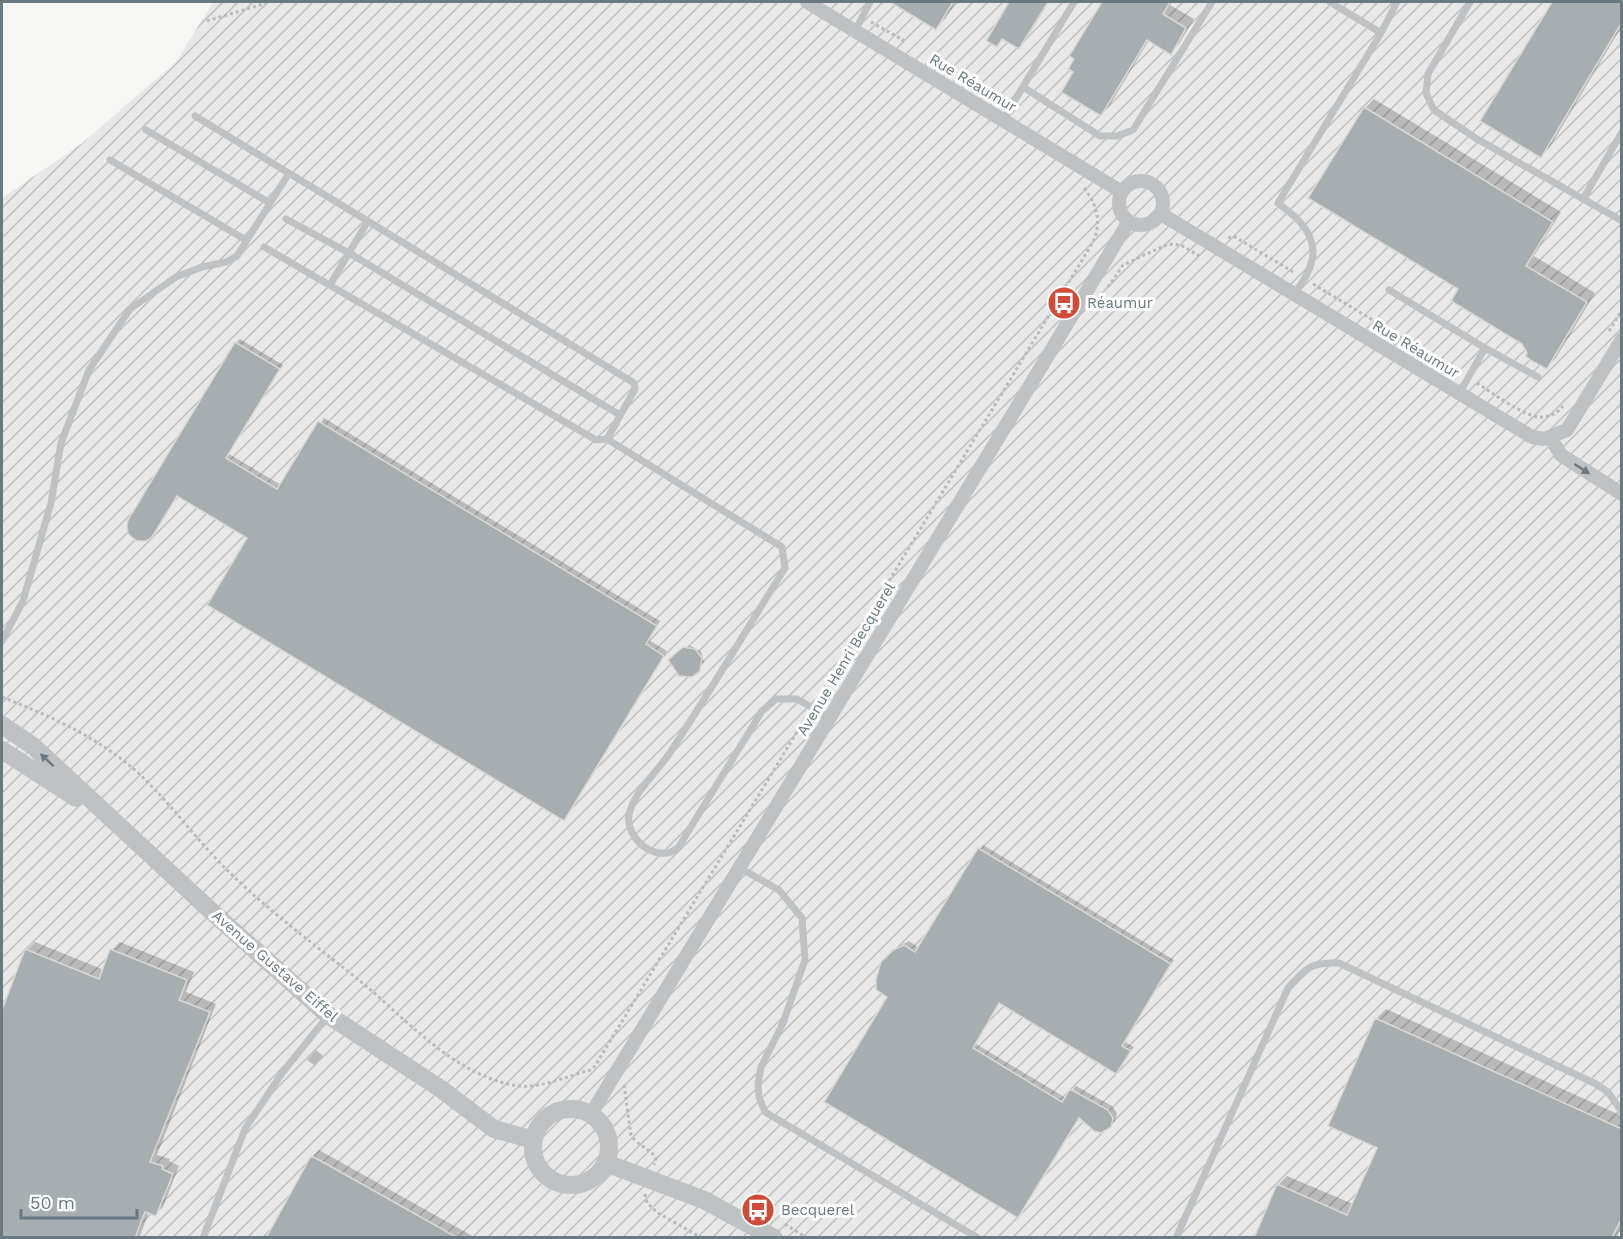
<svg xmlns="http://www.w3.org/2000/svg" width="1623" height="1239" font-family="'Work Sans',sans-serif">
<defs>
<pattern id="industrial-furrows" width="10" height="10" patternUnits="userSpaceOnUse" patternTransform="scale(1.5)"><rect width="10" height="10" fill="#e7e8e7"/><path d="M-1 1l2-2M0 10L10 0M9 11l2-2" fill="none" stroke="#bfc1c1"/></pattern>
</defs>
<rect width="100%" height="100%" fill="#f6f6f3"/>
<path fill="url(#industrial-furrows)" d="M213,2H1621V1237L2,1238V198L81,144L176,62Z"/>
<path fill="#0003" d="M897,2H956L945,19L936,28L896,4Z
M1011,2H1049L1025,41L1019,47L1004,38L997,45L988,40Z
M1103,2H1172L1170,5L1194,19L1179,44L1170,53L1149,40L1110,105L1101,114L1075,71L1076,58L1071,55Z
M1554,2H1622V26L1550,147L1541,156L1482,121Z
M1374,99L1561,212L1534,256L1595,293L1556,358L1547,367L1529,353L1523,343L1460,289L1365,108Z
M240,339L283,365L229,454L281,485L324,418L660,621L649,640L667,651L564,820L250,538L178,494L153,533L236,343Z
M691,646L701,652L704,662L698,671L669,661L681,648Z
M983,845L1174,960L1125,1042L1134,1047L1116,1072L1000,1002L976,1044L1066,1098L1076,1086L1112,1106L1117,1113L1115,1121L1110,1126L1080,1117L1018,1217L889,997L881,963L899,946L909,941L919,948Z
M35,942L104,970L112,950L120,942L194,972L186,992L216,1004L157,1155L170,1159L169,1161L179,1166L163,1207L155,1214L149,1212L139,1238H2V1015L27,950Z
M1386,1009L1622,1116V1226L1616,1238H1255L1278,1185L1287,1176L1353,1204L1379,1148L1330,1126L1377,1018Z
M316,1050L323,1056L314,1065L307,1060Z
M319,1150L476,1238H268L312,1157Z"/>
<path fill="#a6aeb2" stroke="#d8d8d6" stroke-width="1.5" d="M890,2H953L936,30Z
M1009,2H1048L1019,49L1002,39L997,47L986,41Z
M1102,2H1170L1163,14L1186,28L1171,55L1147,40L1101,116L1061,92L1073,72L1068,69L1074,59L1069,56Z
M1552,2H1622V22L1541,158L1480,121Z
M1364,107L1553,222L1526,266L1587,302L1547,369L1530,360L1526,356L1527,353L1522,344L1451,301L1458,289L1308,198Z
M235,342L280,369L226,458L277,489L318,421L657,626L646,644L664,656L564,821L207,605L247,538L177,496L152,537L146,541H137L128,534L127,526L128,520Z
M683,647L695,649L702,658L700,671L692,677L679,676L668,660Z
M978,848L1171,964L1122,1046L1131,1051L1116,1074L999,1003L973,1048L1062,1102L1070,1089L1108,1110L1113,1118L1111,1127L1101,1133L1094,1131L1079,1118L1018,1218L824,1102L887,997L876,990V979L881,962L893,950L904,945L915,952Z
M25,949L99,979L110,949L187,980L179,1000L210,1012L150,1162L163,1166L162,1169L173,1174L156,1216L145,1212L135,1238H2V1010Z
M1375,1018L1622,1129V1217L1612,1238H1254L1277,1184L1347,1215L1377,1148L1328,1126Z
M311,1156L321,1161L458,1238H266Z"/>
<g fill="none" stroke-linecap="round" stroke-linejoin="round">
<path stroke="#b8bbbd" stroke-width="3" stroke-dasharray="3 3" stroke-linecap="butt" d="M207,21L270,2
M871,22L903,40L901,44
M1229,239L1230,237H1235L1295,273
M1313,284L1459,372
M1108,287L1123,265L1168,244L1181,245L1199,256
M1609,331L1622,310
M1477,383C1493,393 1525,418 1542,417C1551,417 1558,412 1563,406
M2,697C49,716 89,733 129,765C165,795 192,835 225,868C268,911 318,947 365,985C398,1013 430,1047 468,1068C482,1076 502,1084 519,1086C542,1088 568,1076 590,1070L595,1066L806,717
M818,699L1093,242C1102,222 1097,203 1083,187
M624,1085L631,1135C637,1145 649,1148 656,1158L654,1165
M645,1194L647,1203L658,1213L702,1238
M785,1224L807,1238"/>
<path stroke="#bec2c5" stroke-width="7" d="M1330,2L1381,33
M1470,2L1428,74L1426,93L1434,110L1477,139L1622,221
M855,31L870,2
M1023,87L1100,136H1117L1133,130L1212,2
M195,116L634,383L635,389L607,439
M1003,120L1074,2
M146,130L270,203
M110,160L246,240
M1583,199L1622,132
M286,219L349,253L620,415
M264,247L596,440L607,439L782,547L785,568C746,630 709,694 669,754C657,772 636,790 630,811C623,831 645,856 666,853C670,853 675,850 678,848L762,711L776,699H797L830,718
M330,285L368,221
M1389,290L1485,348
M1293,295C1312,272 1323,247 1300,222C1294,215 1285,209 1278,203L1381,33L1397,2
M1459,394L1485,348L1538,377
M2,641L23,601L51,503L61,443L89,370L130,309L176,277L202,267L226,262L237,256L289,173
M740,868L779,890L802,918L805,960L783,1023L761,1067L758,1084L759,1097L765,1112L978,1238
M203,1238L245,1129L282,1073L327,1017
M1176,1238L1288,988C1306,968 1310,962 1339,963L1596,1084L1608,1092L1622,1112"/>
<path stroke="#bec2c5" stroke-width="14" d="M807,2L1122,192
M1119 203a22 22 0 1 1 44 0a22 22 0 1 1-44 0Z
M1161,214L1532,437L1544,439L1567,430L1622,339
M1550,437L1561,455L1622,494
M591,1114L1129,221"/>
<path stroke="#bec2c5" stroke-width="18" d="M2,725L33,746L210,910L328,1015L441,1089L494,1129L534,1140
M2,750L76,798
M533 1147a38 38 0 1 1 76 0a38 38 0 1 1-76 0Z
M606,1163L704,1200L774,1238"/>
</g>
<defs><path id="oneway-solid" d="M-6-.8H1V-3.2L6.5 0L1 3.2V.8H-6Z" transform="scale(1.5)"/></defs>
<g fill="#687981">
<use href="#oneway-solid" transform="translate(1582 469) rotate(33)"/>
<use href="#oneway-solid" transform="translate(47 760) rotate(-137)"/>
</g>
<defs>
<g id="bus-disc" transform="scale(1.725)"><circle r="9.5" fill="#d14b39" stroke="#fff"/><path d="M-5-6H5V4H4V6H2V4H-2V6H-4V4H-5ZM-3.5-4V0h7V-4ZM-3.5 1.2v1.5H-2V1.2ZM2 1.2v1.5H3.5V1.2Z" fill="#fff"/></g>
</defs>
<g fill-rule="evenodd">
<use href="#bus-disc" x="1064" y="303"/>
<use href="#bus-disc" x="758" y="1210"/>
</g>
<g text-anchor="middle" stroke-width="6" stroke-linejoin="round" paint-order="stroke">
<g font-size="15" fill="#687981" stroke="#fff">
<text transform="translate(973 83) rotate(31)" y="5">Rue Réaumur</text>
<text transform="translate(1416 349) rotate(31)" y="5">Rue Réaumur</text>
<text transform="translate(846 659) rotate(-59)" y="5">Avenue Henri Becquerel</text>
<text transform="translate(275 966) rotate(41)" y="5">Avenue Gustave Eiffel</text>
</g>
<g font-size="15" fill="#687981" stroke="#fff" text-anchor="start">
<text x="1087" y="308">Réaumur</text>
<text x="781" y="1215">Becquerel</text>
</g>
</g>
<rect width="1623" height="1239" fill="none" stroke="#687981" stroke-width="6"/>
<path d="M21 1209v9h116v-9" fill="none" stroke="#687981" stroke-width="3"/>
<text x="30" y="1209" font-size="18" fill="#687981" stroke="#ffffff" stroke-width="4.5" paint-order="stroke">50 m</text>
</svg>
